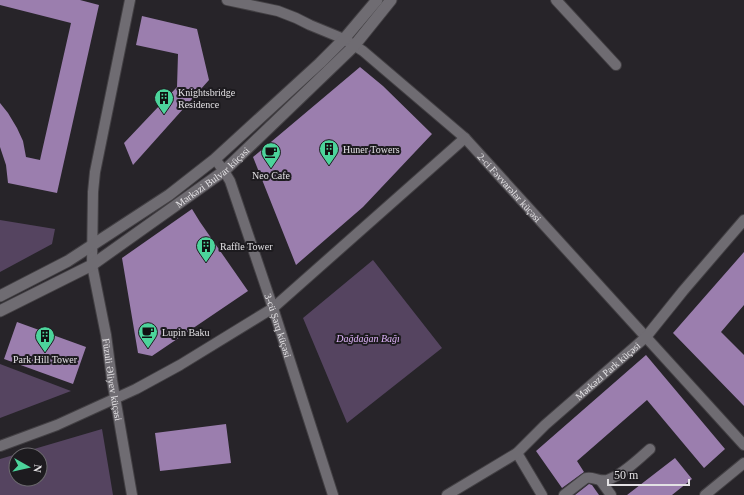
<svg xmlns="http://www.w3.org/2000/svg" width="744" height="495" font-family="Georgia,serif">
<rect width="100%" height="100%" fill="#272429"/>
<path fill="#554460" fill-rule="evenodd" d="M0,220L55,229L52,244L0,272Z
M373,260L442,348L347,423L303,318Z
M0,364L71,391L0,418Z
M102,429L113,495H0V459ZM16,455H40V479H16Z"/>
<path fill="#9b7eae" d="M0,0H80L99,5L57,193L8,183L6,165L0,147V103L8,113L17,128L23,141L26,157L40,160L71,23L0,5Z
M142,16L197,29L209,80L133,165L124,143L177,87L178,54L136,45Z
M360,67L383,86L432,134L363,207L296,265L253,157Z
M192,209L200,222L248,291L152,356L138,353L122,258Z
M744,252V305L721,332L744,355V406L673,333Z
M17,322L86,347L73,384L4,359Z
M646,355L725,449L704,468L647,400L577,461L584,472L562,488L536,451Z
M226,424L231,463L160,471L155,433Z
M675,458L692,479L672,495H627Z
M589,484L592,485L599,495H575Z"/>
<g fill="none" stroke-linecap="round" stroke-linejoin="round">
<g stroke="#434044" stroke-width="12">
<g id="minor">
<path id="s1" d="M130,0L95,172L93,192L92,265L106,335L112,380L132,495"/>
<path id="s2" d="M227,0L278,11L296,18L310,25L344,39L363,51L465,138L744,445"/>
<path d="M556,0L616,65"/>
<path id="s3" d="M215,159L224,171L230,181L273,308L333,495"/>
<path d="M0,446L57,425L136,389L180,365L273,308L465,138"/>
<path d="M517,453L542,495"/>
<path d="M601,481L611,495"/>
<path id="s4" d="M447,495L517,453L545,425L646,337L683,291L744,220"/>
<path d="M564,495L586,478C593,476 599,482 607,480C620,477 640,458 650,449"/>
<path d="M705,495L744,463"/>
</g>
</g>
<g stroke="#434044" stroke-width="13">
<g id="tertiary">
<path d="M0,296L68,261L169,195L215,159L320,63L344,39L377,0"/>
<path id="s5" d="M0,311L92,265L175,206L224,171L354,46L391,0"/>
</g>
</g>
<use href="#minor" stroke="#6f6c72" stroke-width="10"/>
<use href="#tertiary" stroke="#6f6c72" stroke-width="11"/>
</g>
<defs>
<g id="building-pin" transform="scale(1)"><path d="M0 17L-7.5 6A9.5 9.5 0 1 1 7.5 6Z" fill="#4cd49b" stroke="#1d1b1f"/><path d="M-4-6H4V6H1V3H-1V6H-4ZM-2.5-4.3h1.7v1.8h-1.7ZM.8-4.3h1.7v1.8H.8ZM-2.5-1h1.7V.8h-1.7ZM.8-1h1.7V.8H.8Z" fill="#111"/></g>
<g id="cafe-pin" transform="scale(1)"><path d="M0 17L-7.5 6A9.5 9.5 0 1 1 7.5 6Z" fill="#4cd49b" stroke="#1d1b1f"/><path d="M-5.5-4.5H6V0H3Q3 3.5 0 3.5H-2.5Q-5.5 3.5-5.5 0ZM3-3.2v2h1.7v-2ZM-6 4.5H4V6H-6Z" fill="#111"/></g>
</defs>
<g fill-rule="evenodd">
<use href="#building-pin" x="164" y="98"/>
<use href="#building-pin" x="329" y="149"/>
<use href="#cafe-pin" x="271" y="152"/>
<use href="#building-pin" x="206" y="246"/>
<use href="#cafe-pin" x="148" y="332"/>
<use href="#building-pin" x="45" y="336"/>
</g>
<g text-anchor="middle" stroke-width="4" stroke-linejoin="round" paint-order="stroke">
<g font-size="10" fill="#e3e1e4" stroke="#1d1b1f" text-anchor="start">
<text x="178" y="96">Knightsbridge<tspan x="178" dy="12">Residence</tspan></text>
<text x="343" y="153">Huner Towers</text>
<text x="271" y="179" text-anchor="middle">Neo Cafe</text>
<text x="220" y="250">Raffle Tower</text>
<text x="162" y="336">Lupin Baku</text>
<text x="45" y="363" text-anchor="middle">Park Hill Tower</text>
</g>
<g font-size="10" fill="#e3e1e4" stroke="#1d1b1f">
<text dy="4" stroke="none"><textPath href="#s5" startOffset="252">Mərkəzi Bulvar küçəsi</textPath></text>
<text dy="4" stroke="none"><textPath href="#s2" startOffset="347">2-ci Fəvvarələr küçəsi</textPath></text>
<text dy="4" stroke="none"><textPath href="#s3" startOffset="179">3-cü Şərq küçəsi</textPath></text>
<text dy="4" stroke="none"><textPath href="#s4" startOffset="204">Mərkəzi Park küçəsi</textPath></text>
<text dy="4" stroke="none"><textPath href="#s1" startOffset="385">Füzuli Əliyev küçəsi</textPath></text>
</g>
<g font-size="10" font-style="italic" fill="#e1b5fc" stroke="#1d1b1f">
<text x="368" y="342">Dağdağan Bağı</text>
</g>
</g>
<g transform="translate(28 467) rotate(98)"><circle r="19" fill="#1d1b1f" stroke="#6c6a6e"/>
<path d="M0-3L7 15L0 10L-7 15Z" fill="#4cd49b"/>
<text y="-6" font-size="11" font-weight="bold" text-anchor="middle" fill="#e3e1e4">N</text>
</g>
<path d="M608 479v6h81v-6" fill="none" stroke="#e3e1e4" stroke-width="2"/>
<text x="614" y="479" font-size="12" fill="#e3e1e4" stroke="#1d1b1f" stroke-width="3" paint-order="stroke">50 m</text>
</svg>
